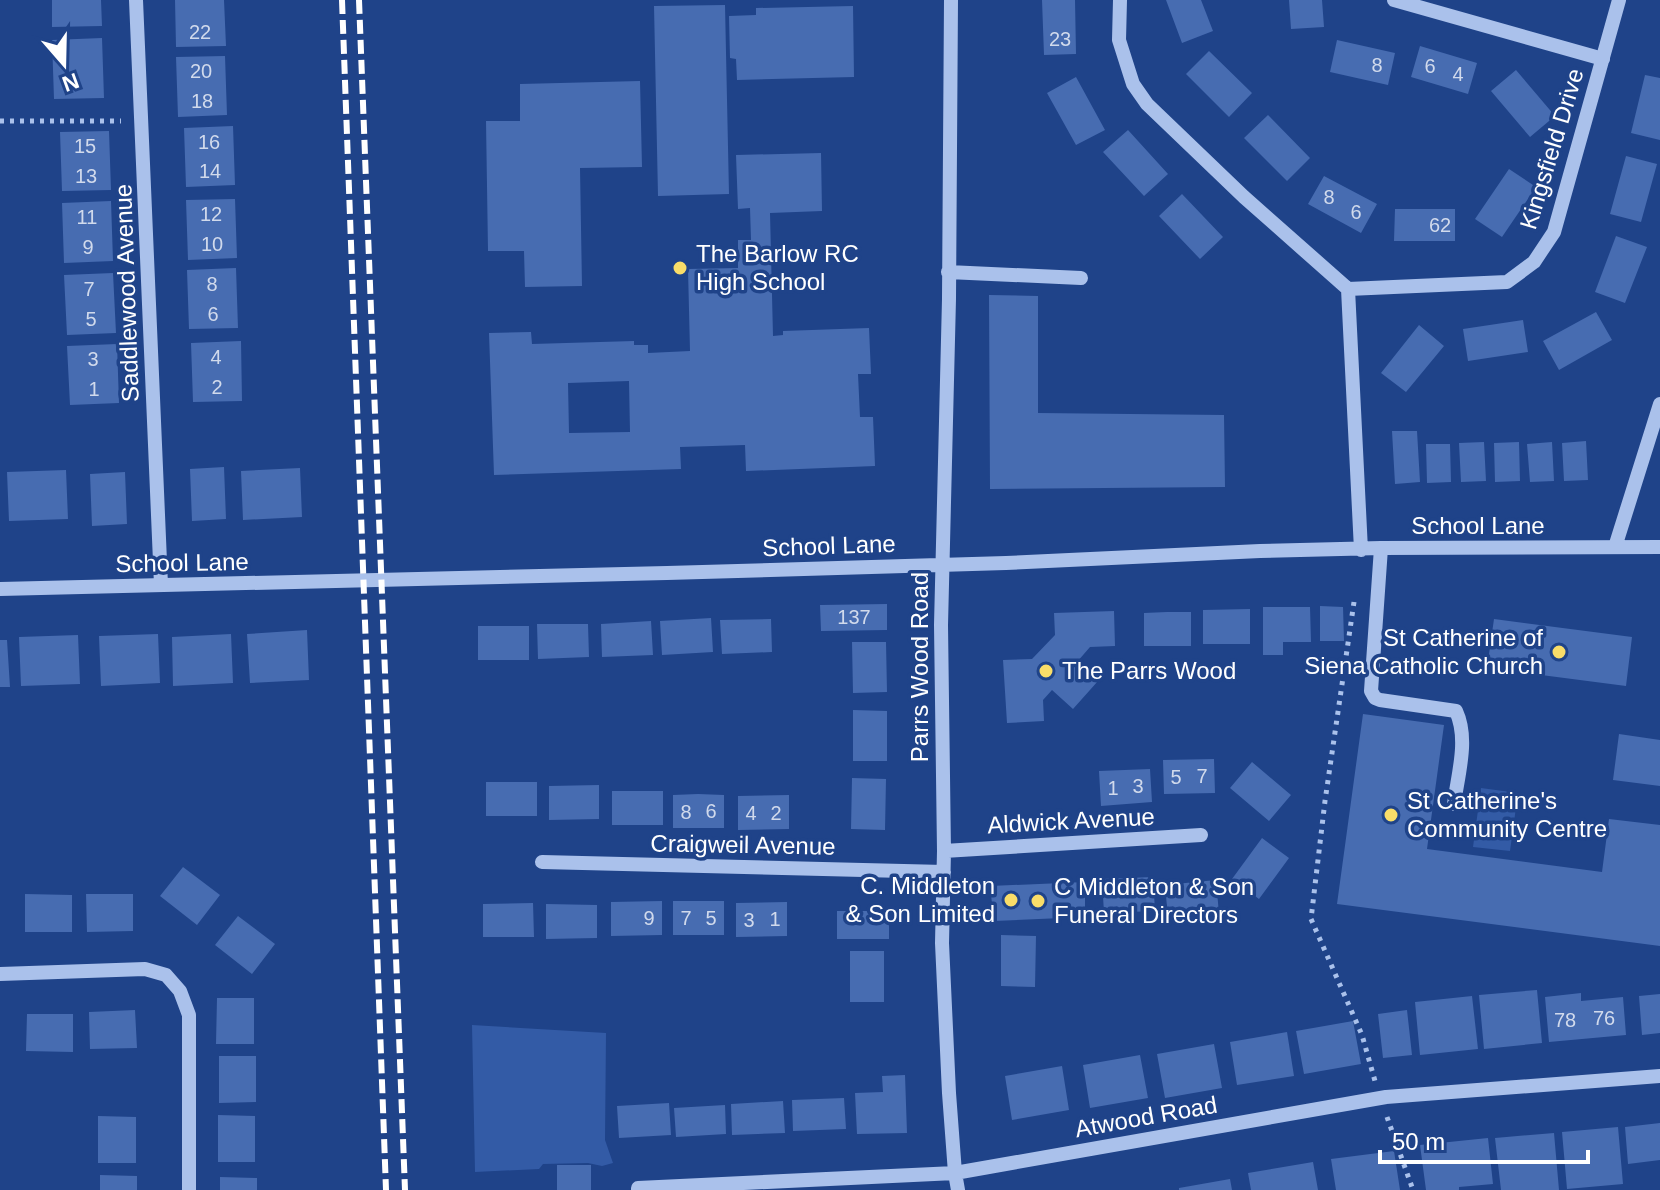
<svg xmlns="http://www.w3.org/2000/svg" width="1660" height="1190" font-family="Helvetica,sans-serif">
<rect width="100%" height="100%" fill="#1f4389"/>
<path fill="#335ba6" d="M1481,788L1518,793L1510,851L1473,847Z
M472,1025L606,1033L605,1140L613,1163L602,1166L588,1163L543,1164L539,1169L475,1172Z"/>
<path fill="#476cb1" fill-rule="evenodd" d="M52,0H101L102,26L52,27Z
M175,0H224L226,46L176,47Z
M1042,0H1075L1076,54L1044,55Z
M1166,0H1201L1213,31L1182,43Z
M1289,0H1322L1324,27L1291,29Z
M725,5L729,194L658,196L654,6Z
M853,6L854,77L737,80L736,59L730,58L729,16L756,15V8Z
M102,38L104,98L54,99L52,40Z
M1337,40L1395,53L1388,85L1330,72Z
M1420,46L1477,63L1468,94L1411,77Z
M1209,51L1252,93L1229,117L1186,74Z
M225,56L227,115L178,117L176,57Z
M1516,70L1555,116L1530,137L1491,91Z
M1645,75L1660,78V140L1631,133Z
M1076,77L1105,130L1076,145L1047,93Z
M640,81L642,167L580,168L582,286L525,287L524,251H488L486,121H520V84Z
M1268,115L1310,158L1287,181L1244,138Z
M233,126L235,185L186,187L184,128Z
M1128,130L1168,174L1144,196L1103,152Z
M109,131L111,190L62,191L60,132Z
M821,153L822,211L770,213L773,336L783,335V331L869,328L871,374H858L860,417H873L875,466L746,471L745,445L680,447L681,469L494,475L489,333L531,332L532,344L634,341V345H648V353L690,351L688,269L738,268V240H751L750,208L738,209L736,155ZM629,381L630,432L569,433L568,383Z
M1626,156L1657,164L1641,222L1610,214Z
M1509,169L1536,187L1502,237L1475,219Z
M1324,176L1377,204L1361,233L1308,204Z
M1182,194L1223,237L1200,259L1159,216Z
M235,199L237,258L188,260L186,200Z
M111,201L113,261L64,263L62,203Z
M1395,209H1455V241H1394Z
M1616,236L1647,247L1625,303L1595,292Z
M236,268L238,328L189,329L187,270Z
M113,273L116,333L67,335L64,275Z
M989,295L1038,296V413L1224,415L1225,487L990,489Z
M1596,312L1612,340L1559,370L1543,341Z
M1523,320L1528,352L1468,361L1463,329Z
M1419,325L1444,346L1406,392L1381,373Z
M241,341L242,401L193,402L191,343Z
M117,344L119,403L70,405L67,346Z
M1392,431H1417L1420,482L1395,484Z
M1586,441L1588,480L1564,481L1562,443Z
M1484,442L1486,481L1461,482L1459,443Z
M1519,442L1520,481L1495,482L1494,443Z
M1552,442L1554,481L1530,482L1527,444Z
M1426,444H1450L1451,482L1427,483Z
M224,467L226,519L192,521L190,469Z
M300,468L302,517L243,520L241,471Z
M66,470L68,519L9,521L7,472Z
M125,472L127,524L92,526L90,474Z
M887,604V630L821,631L820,605Z
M1320,606L1343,607L1344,641H1320Z
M1263,607H1310L1311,642H1283V655H1263Z
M1250,609V644H1203V610Z
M1114,611L1115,646L1090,647L1077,662L1098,681L1073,709L1052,690L1043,700L1044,721L1007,723L1003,660L1032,659L1055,635L1054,613Z
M1167,612H1191V646H1144V613Z
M711,618L713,652L662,655L660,621Z
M771,619L772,652L722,654L720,620Z
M1494,619L1632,637L1626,686L1487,668Z
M651,621L653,655L602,657L601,624Z
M537,624H588L589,657L538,659Z
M478,626H529V660H478Z
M307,630L309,680L250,683L247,634Z
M158,634L160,683L101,686L99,636Z
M231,634L233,683L173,686L172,637Z
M78,635L80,684L21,686L19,637Z
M0,640H7L10,687H0Z
M852,642H886L887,692L853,693Z
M853,710L887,711V761H853Z
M1363,714L1444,725L1427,849L1602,872L1609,819L1660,825V946L1337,904Z
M1619,734L1660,740V786L1613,780Z
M1214,759L1215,793L1164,794L1163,760Z
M1252,762L1291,795L1269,821L1230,788Z
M1150,769L1152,802L1101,806L1099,771Z
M852,778L886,779L885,830L851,829Z
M486,782H537V816H486Z
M599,785V819L549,820V786Z
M612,791H663V825H612Z
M698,794L724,795V828H673V795Z
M789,795V829L738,830V796Z
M1262,838L1289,858L1259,899L1232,879Z
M183,867L220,895L197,925L160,896Z
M1153,877L1155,911L1104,913L1102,879Z
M1216,880L1219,914L1168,918L1165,885Z
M1085,882V917L994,921L990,886Z
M25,894L72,895V932H25Z
M86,894H133V931L87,932Z
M662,901V935L611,936V902Z
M673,901H724V935H673Z
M787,902V936L736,937V903Z
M533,903L534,937H483V904Z
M546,904L597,905V938L546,939Z
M837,911H889V939H837Z
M238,916L275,944L252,974L215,945Z
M1001,935L1036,936L1035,987L1001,986Z
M850,951H884V1002H850Z
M1537,990L1542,1043L1484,1049L1479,995Z
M1581,993V1001L1623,997L1626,1035L1549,1042L1545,997Z
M1660,994V1033L1642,1035L1639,996Z
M1472,996L1478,1049L1420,1055L1415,1002Z
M217,998H254V1044H216Z
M135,1010L137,1048L90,1049L89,1012Z
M1407,1010L1412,1055L1383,1058L1378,1014Z
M27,1014H73V1052L26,1051Z
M1353,1021L1361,1064L1304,1074L1296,1031Z
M1287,1032L1294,1076L1237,1085L1230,1042Z
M1214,1044L1222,1088L1165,1098L1157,1054Z
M1140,1055L1148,1098L1090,1108L1083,1065Z
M219,1056H256V1102L219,1103Z
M1062,1066L1069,1110L1012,1120L1005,1076Z
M905,1075L907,1133L857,1134L855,1093L883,1092L882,1076Z
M844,1098L846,1129L793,1131L792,1100Z
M783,1101L785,1133L732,1135L731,1104Z
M669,1103L671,1135L619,1138L617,1106Z
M725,1105L726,1134L676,1137L674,1108Z
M218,1115L255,1116V1162H218Z
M98,1116L136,1117V1163H98Z
M1660,1123V1160L1628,1164L1625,1127Z
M1618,1127L1623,1184L1567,1189L1562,1132Z
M1554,1133L1559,1190H1501L1495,1138Z
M1488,1138L1493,1184L1459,1187V1190H1426L1420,1145Z
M1394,1151L1400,1190H1336L1331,1159Z
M1313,1162L1318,1190H1251L1248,1173Z
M557,1165H591V1190H557Z
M100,1175L137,1176V1190H100Z
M220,1177L257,1178V1190H220Z
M1230,1179L1232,1190H1179V1188Z"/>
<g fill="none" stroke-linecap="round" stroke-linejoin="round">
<path stroke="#aac1eb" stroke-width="5" stroke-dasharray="4 6" stroke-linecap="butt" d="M0,121H121
M1354,602L1325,801L1311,919L1362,1035L1375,1081
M1387,1117L1413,1190"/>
<path stroke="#aac1eb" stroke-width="14" d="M136,0L161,585
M951,0L949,299L941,625L944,851L942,943L949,1093L955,1173L958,1190
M1120,0L1119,40L1133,84L1147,104L1244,197L1348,289L1507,282L1534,262L1554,232L1619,0
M1394,0L1603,59
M948,272L1081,278
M1348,289L1361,550
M1615,547L1660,404
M1381,548L1371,691L1375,698L1380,700L1456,711C1469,739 1458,774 1454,804
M0,589L667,573L1006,563L1260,551L1381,548L1660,547
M944,851L1201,835
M542,862L944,872
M0,974L145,969L166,975L180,991L189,1015V1190
M638,1190V1188L955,1173L1386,1097L1660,1076"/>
<path stroke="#fff" stroke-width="6" stroke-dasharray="14 6" stroke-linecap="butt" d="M342,0L386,1190
M359,0L405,1190"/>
</g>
<g fill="#f9dd69" stroke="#1f4389" stroke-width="3">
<circle cx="680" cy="268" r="8"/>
<circle cx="1559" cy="652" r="8"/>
<circle cx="1046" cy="671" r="8"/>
<circle cx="1391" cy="815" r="8"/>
<circle cx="1011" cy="900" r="8"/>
<circle cx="1038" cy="901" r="8"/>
</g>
<g text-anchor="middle" stroke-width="7" stroke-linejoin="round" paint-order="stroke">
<g font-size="20" fill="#d1daec">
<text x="200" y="39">22</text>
<text x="1060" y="46">23</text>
<text x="1377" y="72">8</text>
<text x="1430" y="73">6</text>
<text x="201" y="78">20</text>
<text x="1458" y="81">4</text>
<text x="202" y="108">18</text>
<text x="209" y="149">16</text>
<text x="85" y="153">15</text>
<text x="210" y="178">14</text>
<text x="86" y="183">13</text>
<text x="1329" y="204">8</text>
<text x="1356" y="219">6</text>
<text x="211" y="221">12</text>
<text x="87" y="224">11</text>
<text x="1440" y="232">62</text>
<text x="212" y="251">10</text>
<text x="88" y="254">9</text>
<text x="212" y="291">8</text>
<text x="89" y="296">7</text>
<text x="213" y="321">6</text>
<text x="91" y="326">5</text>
<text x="216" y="364">4</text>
<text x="93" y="366">3</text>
<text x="217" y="394">2</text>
<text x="94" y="396">1</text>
<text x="854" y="624">137</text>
<text x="1202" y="783">7</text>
<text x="1176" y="784">5</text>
<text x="1138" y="793">3</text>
<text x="1113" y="795">1</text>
<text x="711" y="818">6</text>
<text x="686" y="819">8</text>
<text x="751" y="820">4</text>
<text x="776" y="820">2</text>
<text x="649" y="925">9</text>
<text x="686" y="925">7</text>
<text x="711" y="925">5</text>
<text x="775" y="926">1</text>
<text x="749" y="927">3</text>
<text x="1604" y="1025">76</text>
<text x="1565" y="1027">78</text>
</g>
<g font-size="24" fill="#fff" stroke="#1f4389">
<text transform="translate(1552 149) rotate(-73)" y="8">Kingsfield Drive</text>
<text transform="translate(127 293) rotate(-92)" y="8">Saddlewood Avenue</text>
<text x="1478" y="534">School Lane</text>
<text transform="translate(829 546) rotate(-2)" y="8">School Lane</text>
<text transform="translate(182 563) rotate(-1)" y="8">School Lane</text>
<text transform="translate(920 667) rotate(-90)" y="8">Parrs Wood Road</text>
<text transform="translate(1071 821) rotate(-3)" y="8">Aldwick Avenue</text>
<text transform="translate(743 845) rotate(1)" y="8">Craigweil Avenue</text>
<text transform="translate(1146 1117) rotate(-10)" y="8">Atwood Road</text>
</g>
<g font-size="24" fill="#fff" stroke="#1f4389" text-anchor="start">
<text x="696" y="262">The Barlow RC<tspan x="696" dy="28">High School</tspan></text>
<text x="1543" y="646" text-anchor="end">St Catherine of<tspan x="1543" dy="28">Siena Catholic Church</tspan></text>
<text x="1062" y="679">The Parrs Wood</text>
<text x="1407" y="809">St Catherine's<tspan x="1407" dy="28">Community Centre</tspan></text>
<text x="995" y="894" text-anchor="end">C. Middleton<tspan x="995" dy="28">&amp; Son Limited</tspan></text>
<text x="1054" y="895">C Middleton &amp; Son<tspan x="1054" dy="28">Funeral Directors</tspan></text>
</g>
</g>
<g transform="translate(64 64) rotate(160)" stroke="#1f4389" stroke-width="6" paint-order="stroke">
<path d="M0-6L14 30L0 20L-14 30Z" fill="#ffffff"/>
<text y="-12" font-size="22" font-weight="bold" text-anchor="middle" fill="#ffffff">N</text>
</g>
<path d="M1380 1150v12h208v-12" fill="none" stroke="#ffffff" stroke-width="4"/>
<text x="1392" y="1150" font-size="24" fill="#ffffff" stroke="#1f4389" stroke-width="6" paint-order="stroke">50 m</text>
</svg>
